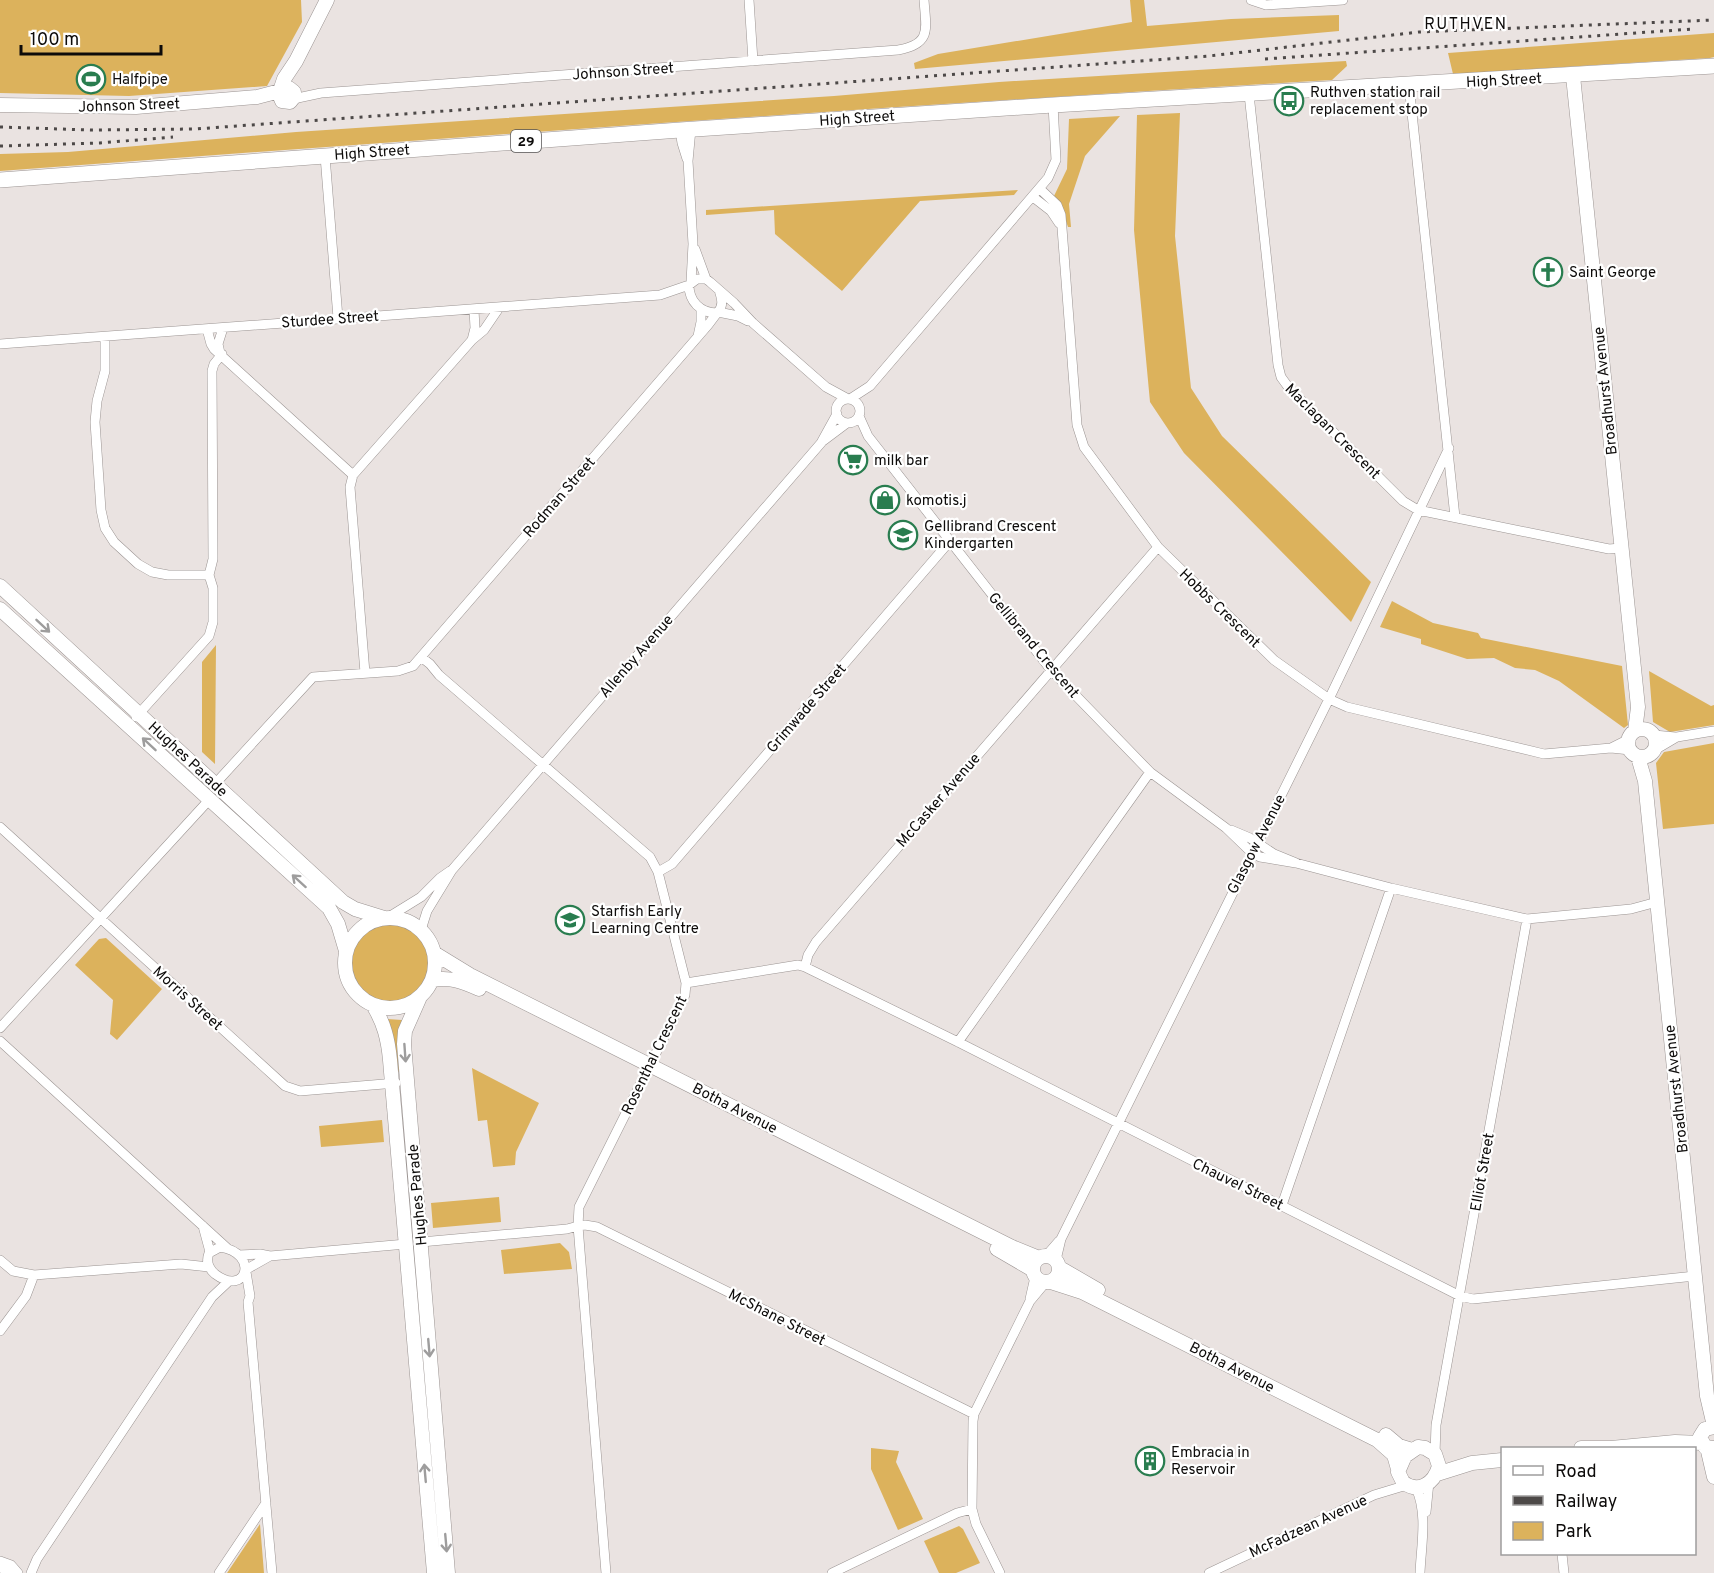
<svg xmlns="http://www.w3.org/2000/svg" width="1714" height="1573" font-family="Overpass,sans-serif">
<rect width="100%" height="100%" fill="#eae3e1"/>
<path fill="#dcb25c" d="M0,0H301L302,22L267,86L129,96L0,93Z
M1130,0H1144L1147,26L1231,19L1339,15V31L915,69L914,63L938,54L1132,22Z
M1714,33V57L1710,58L1453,74L1448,53Z
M1346,61L1347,66L1332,80C887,106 444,138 0,171V154L68,152L296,132L834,96L999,82Z
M1180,113L1175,236L1191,388L1222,436L1371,582L1351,622L1184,453L1150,402L1134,230L1137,115Z
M1120,116L1085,156L1069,204L1071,227H1068L1061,206L1054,196L1067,169L1069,119Z
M1018,190L1014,195L920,201L842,291L775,234L774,210L706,215V210Z
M1392,601L1433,623L1478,633L1481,638L1622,666L1628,725L1624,728L1559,681L1535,670L1515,668L1494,658L1467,659L1421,644V639L1380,627Z
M216,645L215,764L202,752V662Z
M1649,671L1711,706L1714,705V725L1670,732L1653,722Z
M1714,743V824L1663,829L1656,763L1664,752Z
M348 964a42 42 0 1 1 84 0a42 42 0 1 1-84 0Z
M106,938L162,989L117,1040L110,1034L113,1000L75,965L99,939Z
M387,1019L402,1020C399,1035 405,1065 396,1076Z
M472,1068L539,1103L516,1152L515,1165L493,1167L487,1120L478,1121Z
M382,1120L384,1142L321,1147L319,1126Z
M499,1197L501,1222L433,1228L431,1203Z
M560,1243L569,1252L572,1269L504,1274L501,1250Z
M871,1448L899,1451L896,1462L923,1519L898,1530L871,1469Z
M260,1524L264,1573H227Z
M959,1526L963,1529L980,1563L956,1573H939L924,1541Z"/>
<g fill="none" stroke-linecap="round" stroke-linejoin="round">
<g stroke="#9b9492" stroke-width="10">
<path id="street" d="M749,0L753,61
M1251,0L1266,5L1343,0
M1409,85L1455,517
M1249,94L1278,365L1281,377L1289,388L1403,501L1418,510L1609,549L1621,548
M293,99L321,93L898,50C932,44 926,29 924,0
M691,129L688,161L693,244L691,282
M680,130L682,143L687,159
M325,156L338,318
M1040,189L1057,205L1061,215L1077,425L1084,447L1158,547L1274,660L1329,699L1347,707L1544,754L1611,748L1630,750
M1033,197L1051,211L1059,223
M695,249L706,279
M719,290C722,299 724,306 717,313C700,313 689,301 689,285L697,279H706L710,282L734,303L753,323L826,387L848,399
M718,312L738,316L748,321
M207,329L211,344L214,349L353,475
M698,336L701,322V310
M105,337V371L97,401L95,422L101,510L105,528L114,542L138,564L152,572L168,575H209
M472,340L475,328L474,310
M0,344L660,295L689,285
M220,353L218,344L223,328
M850,399L870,386L1048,178L1056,160L1053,105
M836 411a12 12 0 1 1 24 0a12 12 0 1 1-24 0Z
M859,416L868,436L1051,670L1150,772L1226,828L1252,853L1260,857L1296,863
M823,441L847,423
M365,673L350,487L353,475L472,340L484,330L499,308
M136,717L209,636L213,622V588L209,575L213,559L212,371L214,364L222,354
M1654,735L1675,737
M1611,748L1629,739
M1655,750L1677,737L1714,731
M215,784L313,677L398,671L413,666L708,325L717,313
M0,827L285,1086L300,1091L396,1083
M1231,830L1250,838L1274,854L1296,863L1391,888L1527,919L1631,909L1657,902
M658,872L672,864L950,541
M387,918L421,897L440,878L450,871
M421,930L427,911L452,870L821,443L837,414
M805,967L808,955L816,942L1158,547
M686,983L798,965L805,967L958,1042L1460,1296L1473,1299L1695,1276
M0,1028L209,800
M0,1041L227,1248
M958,1042L1150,772
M1282,1205L1391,888
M203,1226L210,1252
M421,1242L567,1229L578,1226L579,1207L685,995L686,983L658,872L650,857L439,675L430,664L421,657
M220,1247C260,1253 247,1298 215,1274C208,1268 206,1261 209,1253Z
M239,1255L260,1254L270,1256L406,1244
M1046,1256L1059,1241
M0,1260L13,1271L34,1275
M1056,1260L1061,1239L1329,699L1449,448
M247,1269L270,1256
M246,1272L250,1296L248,1302L272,1573
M1030,1299L1035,1277
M0,1331L26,1296L34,1275L181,1264L209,1267
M1435,1454L1436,1425L1527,919
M1416,1488C1428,1514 1421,1546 1420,1573
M1426,1512L1429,1482
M1562,1554L1564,1573
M0,1561L11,1565L18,1573
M0,1567L9,1573
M31,1573L37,1559L212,1297L229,1281
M219,1573L266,1503
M606,1573L578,1226L585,1225L597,1227L974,1414
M832,1573L957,1513L972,1509
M1000,1573L976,1524L972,1509L973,1421L974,1414L1030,1301L1045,1283
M1209,1573L1374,1495L1407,1485"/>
</g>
<g stroke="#9b9492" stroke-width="15">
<path id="secondary" d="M1573,76L1638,707L1635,731
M282,89L289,88L294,92V97L290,102L282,101L279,94L284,79L296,61L327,0
M0,105L136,107L257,97L280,91
M0,586L343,902L355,909L384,918
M0,609L329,908L338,924L346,951
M1628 743a14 14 0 1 1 28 0a14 14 0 1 1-28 0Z
M1638,757L1645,781L1707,1396L1714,1426
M345 963a45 45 0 1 1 90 0a45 45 0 1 1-90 0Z
M434,953L470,975L1012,1247L1039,1258
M432,980C450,977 462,981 479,989
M420,997L405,1031L404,1044L448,1573
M373,1005C384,1023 388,1039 390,1060L434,1573
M997,1249L1033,1270
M1033 1269a13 13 0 1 1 26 0a13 13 0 1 1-26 0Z
M1060,1268L1098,1290
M1051,1282L1082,1292L1377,1440L1394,1455L1398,1469
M1714,1427L1705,1429L1700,1437L1705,1447L1714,1448
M1386,1435L1399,1446L1412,1450
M1418,1447L1425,1448L1435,1454L1439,1466C1434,1484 1418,1494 1403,1482L1398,1472L1405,1456Z
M1707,1447L1714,1477
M1581,1448H1611L1675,1442L1702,1443
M1437,1474L1472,1463L1502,1460"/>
</g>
<g stroke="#9b9492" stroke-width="16">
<path id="primary" d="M0,180L680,130L1053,105L1714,66"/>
</g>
<use href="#street" stroke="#fff" stroke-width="9"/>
<use href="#secondary" stroke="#fff" stroke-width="14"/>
<use href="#primary" stroke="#fff" stroke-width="15"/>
<path stroke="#4d4948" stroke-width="3" stroke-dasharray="3 6" stroke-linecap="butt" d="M1265,59L1693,29
M0,127L90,130L195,129L1209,56L1419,32L1714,20
M0,146L100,143L173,137"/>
</g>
<defs><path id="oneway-shaft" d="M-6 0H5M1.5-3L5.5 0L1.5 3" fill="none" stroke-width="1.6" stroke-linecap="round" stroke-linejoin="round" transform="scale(1.5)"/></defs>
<g stroke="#9e9d9d">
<use href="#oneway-shaft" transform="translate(43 626) rotate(43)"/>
<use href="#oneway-shaft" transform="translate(149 744) rotate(-137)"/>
<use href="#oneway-shaft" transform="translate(299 881) rotate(-138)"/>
<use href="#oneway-shaft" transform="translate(405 1053) rotate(86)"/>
<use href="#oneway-shaft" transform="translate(429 1348) rotate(85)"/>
<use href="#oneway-shaft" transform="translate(425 1473) rotate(-95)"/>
<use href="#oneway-shaft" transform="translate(446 1543) rotate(85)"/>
</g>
<defs>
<g id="stadium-ring" transform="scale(1.5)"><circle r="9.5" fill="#fff" stroke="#297d4f" stroke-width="1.5"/><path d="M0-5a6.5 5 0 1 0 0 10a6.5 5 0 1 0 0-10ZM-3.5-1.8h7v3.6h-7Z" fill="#297d4f"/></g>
<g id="bus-ring" transform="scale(1.5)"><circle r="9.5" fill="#fff" stroke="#297d4f" stroke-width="1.5"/><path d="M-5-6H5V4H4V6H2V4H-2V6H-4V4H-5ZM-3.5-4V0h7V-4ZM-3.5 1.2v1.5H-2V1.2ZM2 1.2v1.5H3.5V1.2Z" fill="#297d4f"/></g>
<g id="church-ring" transform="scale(1.5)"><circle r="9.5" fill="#fff" stroke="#297d4f" stroke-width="1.5"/><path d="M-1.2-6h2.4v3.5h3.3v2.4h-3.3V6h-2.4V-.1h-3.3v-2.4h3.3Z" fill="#297d4f"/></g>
<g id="supermarket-ring" transform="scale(1.5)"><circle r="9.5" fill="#fff" stroke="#297d4f" stroke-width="1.5"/><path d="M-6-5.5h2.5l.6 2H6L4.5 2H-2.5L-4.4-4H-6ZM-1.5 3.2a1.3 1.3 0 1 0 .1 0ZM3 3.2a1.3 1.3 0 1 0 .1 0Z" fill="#297d4f"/></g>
<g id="shop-ring" transform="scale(1.5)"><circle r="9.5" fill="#fff" stroke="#297d4f" stroke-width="1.5"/><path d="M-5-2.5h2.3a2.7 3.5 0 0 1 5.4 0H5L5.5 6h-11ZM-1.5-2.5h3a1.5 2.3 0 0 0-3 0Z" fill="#297d4f"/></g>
<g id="school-ring" transform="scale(1.5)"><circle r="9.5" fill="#fff" stroke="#297d4f" stroke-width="1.5"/><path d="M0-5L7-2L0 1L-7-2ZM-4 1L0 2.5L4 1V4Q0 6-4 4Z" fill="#297d4f"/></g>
<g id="building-ring" transform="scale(1.5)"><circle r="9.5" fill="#fff" stroke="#297d4f" stroke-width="1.5"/><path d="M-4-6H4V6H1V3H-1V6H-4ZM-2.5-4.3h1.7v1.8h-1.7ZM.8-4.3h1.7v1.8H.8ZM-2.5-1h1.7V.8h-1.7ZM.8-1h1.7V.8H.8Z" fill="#297d4f"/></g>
</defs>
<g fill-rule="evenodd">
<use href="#stadium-ring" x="91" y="79"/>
<use href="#bus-ring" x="1289" y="101"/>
<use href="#church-ring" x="1548" y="272"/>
<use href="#supermarket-ring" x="853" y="460"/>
<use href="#shop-ring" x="885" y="500"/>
<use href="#school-ring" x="903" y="535"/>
<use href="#school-ring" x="570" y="920"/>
<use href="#building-ring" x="1150" y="1461"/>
</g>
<g text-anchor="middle" stroke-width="4.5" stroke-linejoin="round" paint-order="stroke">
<rect fill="#fff" stroke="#565454" stroke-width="1.5" x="511" y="130" width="30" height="22" rx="4.5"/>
<g font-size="14" font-weight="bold" fill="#0d0b0a">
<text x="526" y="146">29</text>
</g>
<g font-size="15" fill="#0d0b0a" stroke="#fff">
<text transform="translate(623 71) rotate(-4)" y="5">Johnson Street</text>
<text transform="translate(1504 80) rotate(-3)" y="5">High Street</text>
<text transform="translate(129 105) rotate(-2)" y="5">Johnson Street</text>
<text transform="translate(857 118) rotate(-4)" y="5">High Street</text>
<text transform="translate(372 152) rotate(-4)" y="5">High Street</text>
<text transform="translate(330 319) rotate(-4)" y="5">Sturdee Street</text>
<text transform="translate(1605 391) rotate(-96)" y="5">Broadhurst Avenue</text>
<text transform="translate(1333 431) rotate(45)" y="5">Maclagan Crescent</text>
<text transform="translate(559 497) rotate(-49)" y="5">Rodman Street</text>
<text transform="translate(1220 608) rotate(44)" y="5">Hobbs Crescent</text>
<text transform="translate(1034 645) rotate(50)" y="5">Gellibrand Crescent</text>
<text transform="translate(636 656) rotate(-49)" y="5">Allenby Avenue</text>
<text transform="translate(806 708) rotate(-49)" y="5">Grimwade Street</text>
<text transform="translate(188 759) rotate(43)" y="5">Hughes Parade</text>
<text transform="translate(938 800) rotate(-49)" y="5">McCasker Avenue</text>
<text transform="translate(1256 844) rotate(-63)" y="5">Glasgow Avenue</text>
<text transform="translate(188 998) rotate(42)" y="5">Morris Street</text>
<text transform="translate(654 1055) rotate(-64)" y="5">Rosenthal Crescent</text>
<text transform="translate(1676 1089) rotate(-96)" y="5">Broadhurst Avenue</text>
<text transform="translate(735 1108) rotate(27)" y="5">Botha Avenue</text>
<text transform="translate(1482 1172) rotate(-80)" y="5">Elliot Street</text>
<text transform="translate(1238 1184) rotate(26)" y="5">Chauvel Street</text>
<text transform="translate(417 1195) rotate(-95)" y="5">Hughes Parade</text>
<text transform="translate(777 1317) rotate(27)" y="5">McShane Street</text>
<text transform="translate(1232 1367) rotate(27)" y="5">Botha Avenue</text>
<text transform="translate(1308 1526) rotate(-25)" y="5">McFadzean Avenue</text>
</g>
<g font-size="15" fill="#0d0b0a" stroke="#fff" text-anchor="start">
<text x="112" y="84">Halfpipe</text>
<text x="1310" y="97">Ruthven station rail<tspan x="1310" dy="17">replacement stop</tspan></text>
<text x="1569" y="277">Saint George</text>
<text x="874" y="465">milk bar</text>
<text x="906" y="505">komotis.j</text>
<text x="924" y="531">Gellibrand Crescent<tspan x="924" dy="17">Kindergarten</tspan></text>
<text x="591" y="916">Starfish Early<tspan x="591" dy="17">Learning Centre</tspan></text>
<text x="1171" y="1457">Embracia in<tspan x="1171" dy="17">Reservoir</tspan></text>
</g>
<g font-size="16" letter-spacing="1.5" fill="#0d0b0a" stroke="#fff">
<text x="1466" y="29">RUTHVEN</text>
</g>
</g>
<rect x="1501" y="1447" width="195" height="108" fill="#ffffff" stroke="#9e9d9d" stroke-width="1.5"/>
<rect x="1513" y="1466" width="30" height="9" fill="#ffffff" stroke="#9e9d9d" stroke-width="1.5"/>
<text x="1555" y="1477" font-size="18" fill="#0d0b0a">Road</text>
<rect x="1513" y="1496" width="30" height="9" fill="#4d4948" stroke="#9e9d9d" stroke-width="1.5"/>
<text x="1555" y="1507" font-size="18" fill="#0d0b0a">Railway</text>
<rect x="1513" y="1522" width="30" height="18" fill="#dcb25c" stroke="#9e9d9d" stroke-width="1.5"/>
<text x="1555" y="1537" font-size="18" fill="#0d0b0a">Park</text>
<path d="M21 45v9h140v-9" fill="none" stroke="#0d0b0a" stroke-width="3"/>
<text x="30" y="45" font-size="18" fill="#0d0b0a" stroke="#ffffff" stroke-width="4.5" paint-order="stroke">100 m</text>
</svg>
